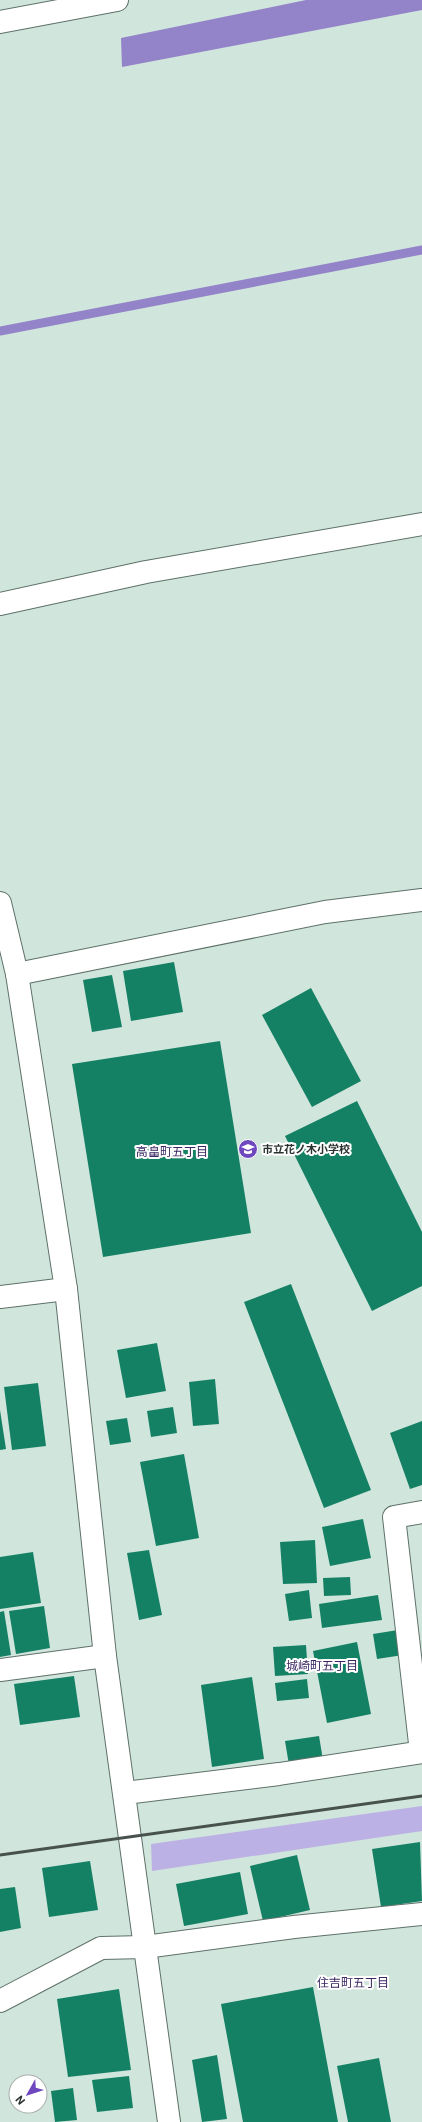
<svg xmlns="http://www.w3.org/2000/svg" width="422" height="2122" font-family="Roboto,'Noto Sans JP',sans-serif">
<rect width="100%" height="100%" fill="#d0e5dc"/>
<path fill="#bcb1e4" d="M422,1806V1831L152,1871L151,1844Z"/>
<path fill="#9383c8" d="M306,0H422V10L122,67L121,38Z"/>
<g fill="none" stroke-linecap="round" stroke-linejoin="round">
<path stroke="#9383c8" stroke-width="9" d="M0,331L422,250"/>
</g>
<path fill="#158164" d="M174,962L183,1012L131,1021L123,971Z
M112,975L122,1027L92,1032L83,980Z
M311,988L361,1081L312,1107L262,1015Z
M220,1041L251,1233L103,1257L72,1064Z
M357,1101L422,1232V1286L372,1311L285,1136Z
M291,1284L371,1490L324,1508L244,1302Z
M157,1343L166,1391L126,1398L117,1350Z
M215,1379L219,1424L193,1426L189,1382Z
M38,1383L46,1446L12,1450L4,1387Z
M173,1407L177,1433L151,1437L147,1411Z
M0,1410L6,1449L0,1450Z
M127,1418L131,1442L110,1445L106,1421Z
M422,1421V1485L410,1489L390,1433Z
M184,1454L199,1538L156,1546L140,1462Z
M363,1519L371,1558L330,1566L322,1527Z
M315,1540L317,1583L283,1584L280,1542Z
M149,1550L162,1615L139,1620L127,1553Z
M33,1552L41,1603L0,1609V1557Z
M350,1577L351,1595L324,1596L323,1578Z
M309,1590L312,1618L289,1621L285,1594Z
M378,1595L382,1620L322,1628L319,1604Z
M44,1606L50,1648L16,1654L9,1611Z
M4,1611L11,1655L0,1657V1612Z
M398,1630L403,1655L377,1659L373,1634Z
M357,1642L371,1714L327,1723L313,1651Z
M306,1645L308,1674L275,1676L273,1647Z
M74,1676L80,1717L20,1725L14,1684Z
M252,1677L264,1759L212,1767L201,1685Z
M307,1679L309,1698L277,1701L275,1683Z
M319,1736L323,1760L289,1765L285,1741Z
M420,1842L422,1901L381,1907L372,1849Z
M297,1855L310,1910L263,1921L250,1866Z
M90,1861L98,1910L49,1917L42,1868Z
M240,1872L248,1914L184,1926L176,1884Z
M15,1887L21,1928L0,1932V1889Z
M313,1987L338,2122H243L221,2004Z
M119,1989L131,2070L68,2077L57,1999Z
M217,2055L227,2119L202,2122L192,2060Z
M379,2058L391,2122H348L337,2066Z
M129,2076L133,2108L97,2112L92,2080Z
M73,2088L77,2120L55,2122L51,2091Z"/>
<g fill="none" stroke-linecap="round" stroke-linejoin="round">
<g stroke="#5e7169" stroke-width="24">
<path id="street" d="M0,604L146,572L422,524
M17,974L325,912L422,900
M0,1297L66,1289
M0,1670L105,1656
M421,1752L394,1517L422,1512
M0,2001L101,1948L145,1947L294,1927L422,1914"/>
</g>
<g stroke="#5e7169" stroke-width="24">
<path id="secondary" d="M0,22L117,0
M0,903L17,974L66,1289L105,1656L169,2122
M125,1793L279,1774L422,1752"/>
</g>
<use href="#street" stroke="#fff" stroke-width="22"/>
<use href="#secondary" stroke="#fff" stroke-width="22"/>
<path stroke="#47514d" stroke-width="3" d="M0,1855L422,1796"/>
</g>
<defs>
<g id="school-disc" transform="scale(1)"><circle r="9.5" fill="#6f47bf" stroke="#fff"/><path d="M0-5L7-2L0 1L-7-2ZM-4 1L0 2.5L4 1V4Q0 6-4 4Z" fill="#fff"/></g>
</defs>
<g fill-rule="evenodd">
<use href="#school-disc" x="248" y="1149"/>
</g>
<g text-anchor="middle" stroke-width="4" stroke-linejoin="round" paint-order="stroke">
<g font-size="11" font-weight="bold" fill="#29312e" stroke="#fff" text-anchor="start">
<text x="262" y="1153">市立花ノ木小学校</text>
</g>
<g font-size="12" fill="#3b2863" stroke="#fff">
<text x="172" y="1156">高畠町五丁目</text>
<text x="322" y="1670">城崎町五丁目</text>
<text x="353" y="1987">住吉町五丁目</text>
</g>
</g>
<g transform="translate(28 2094) rotate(231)"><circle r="19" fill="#ffffff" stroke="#a9adab"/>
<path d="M0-3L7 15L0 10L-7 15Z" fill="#6f47bf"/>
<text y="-6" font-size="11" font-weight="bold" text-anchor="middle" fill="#29312e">N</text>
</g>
</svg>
